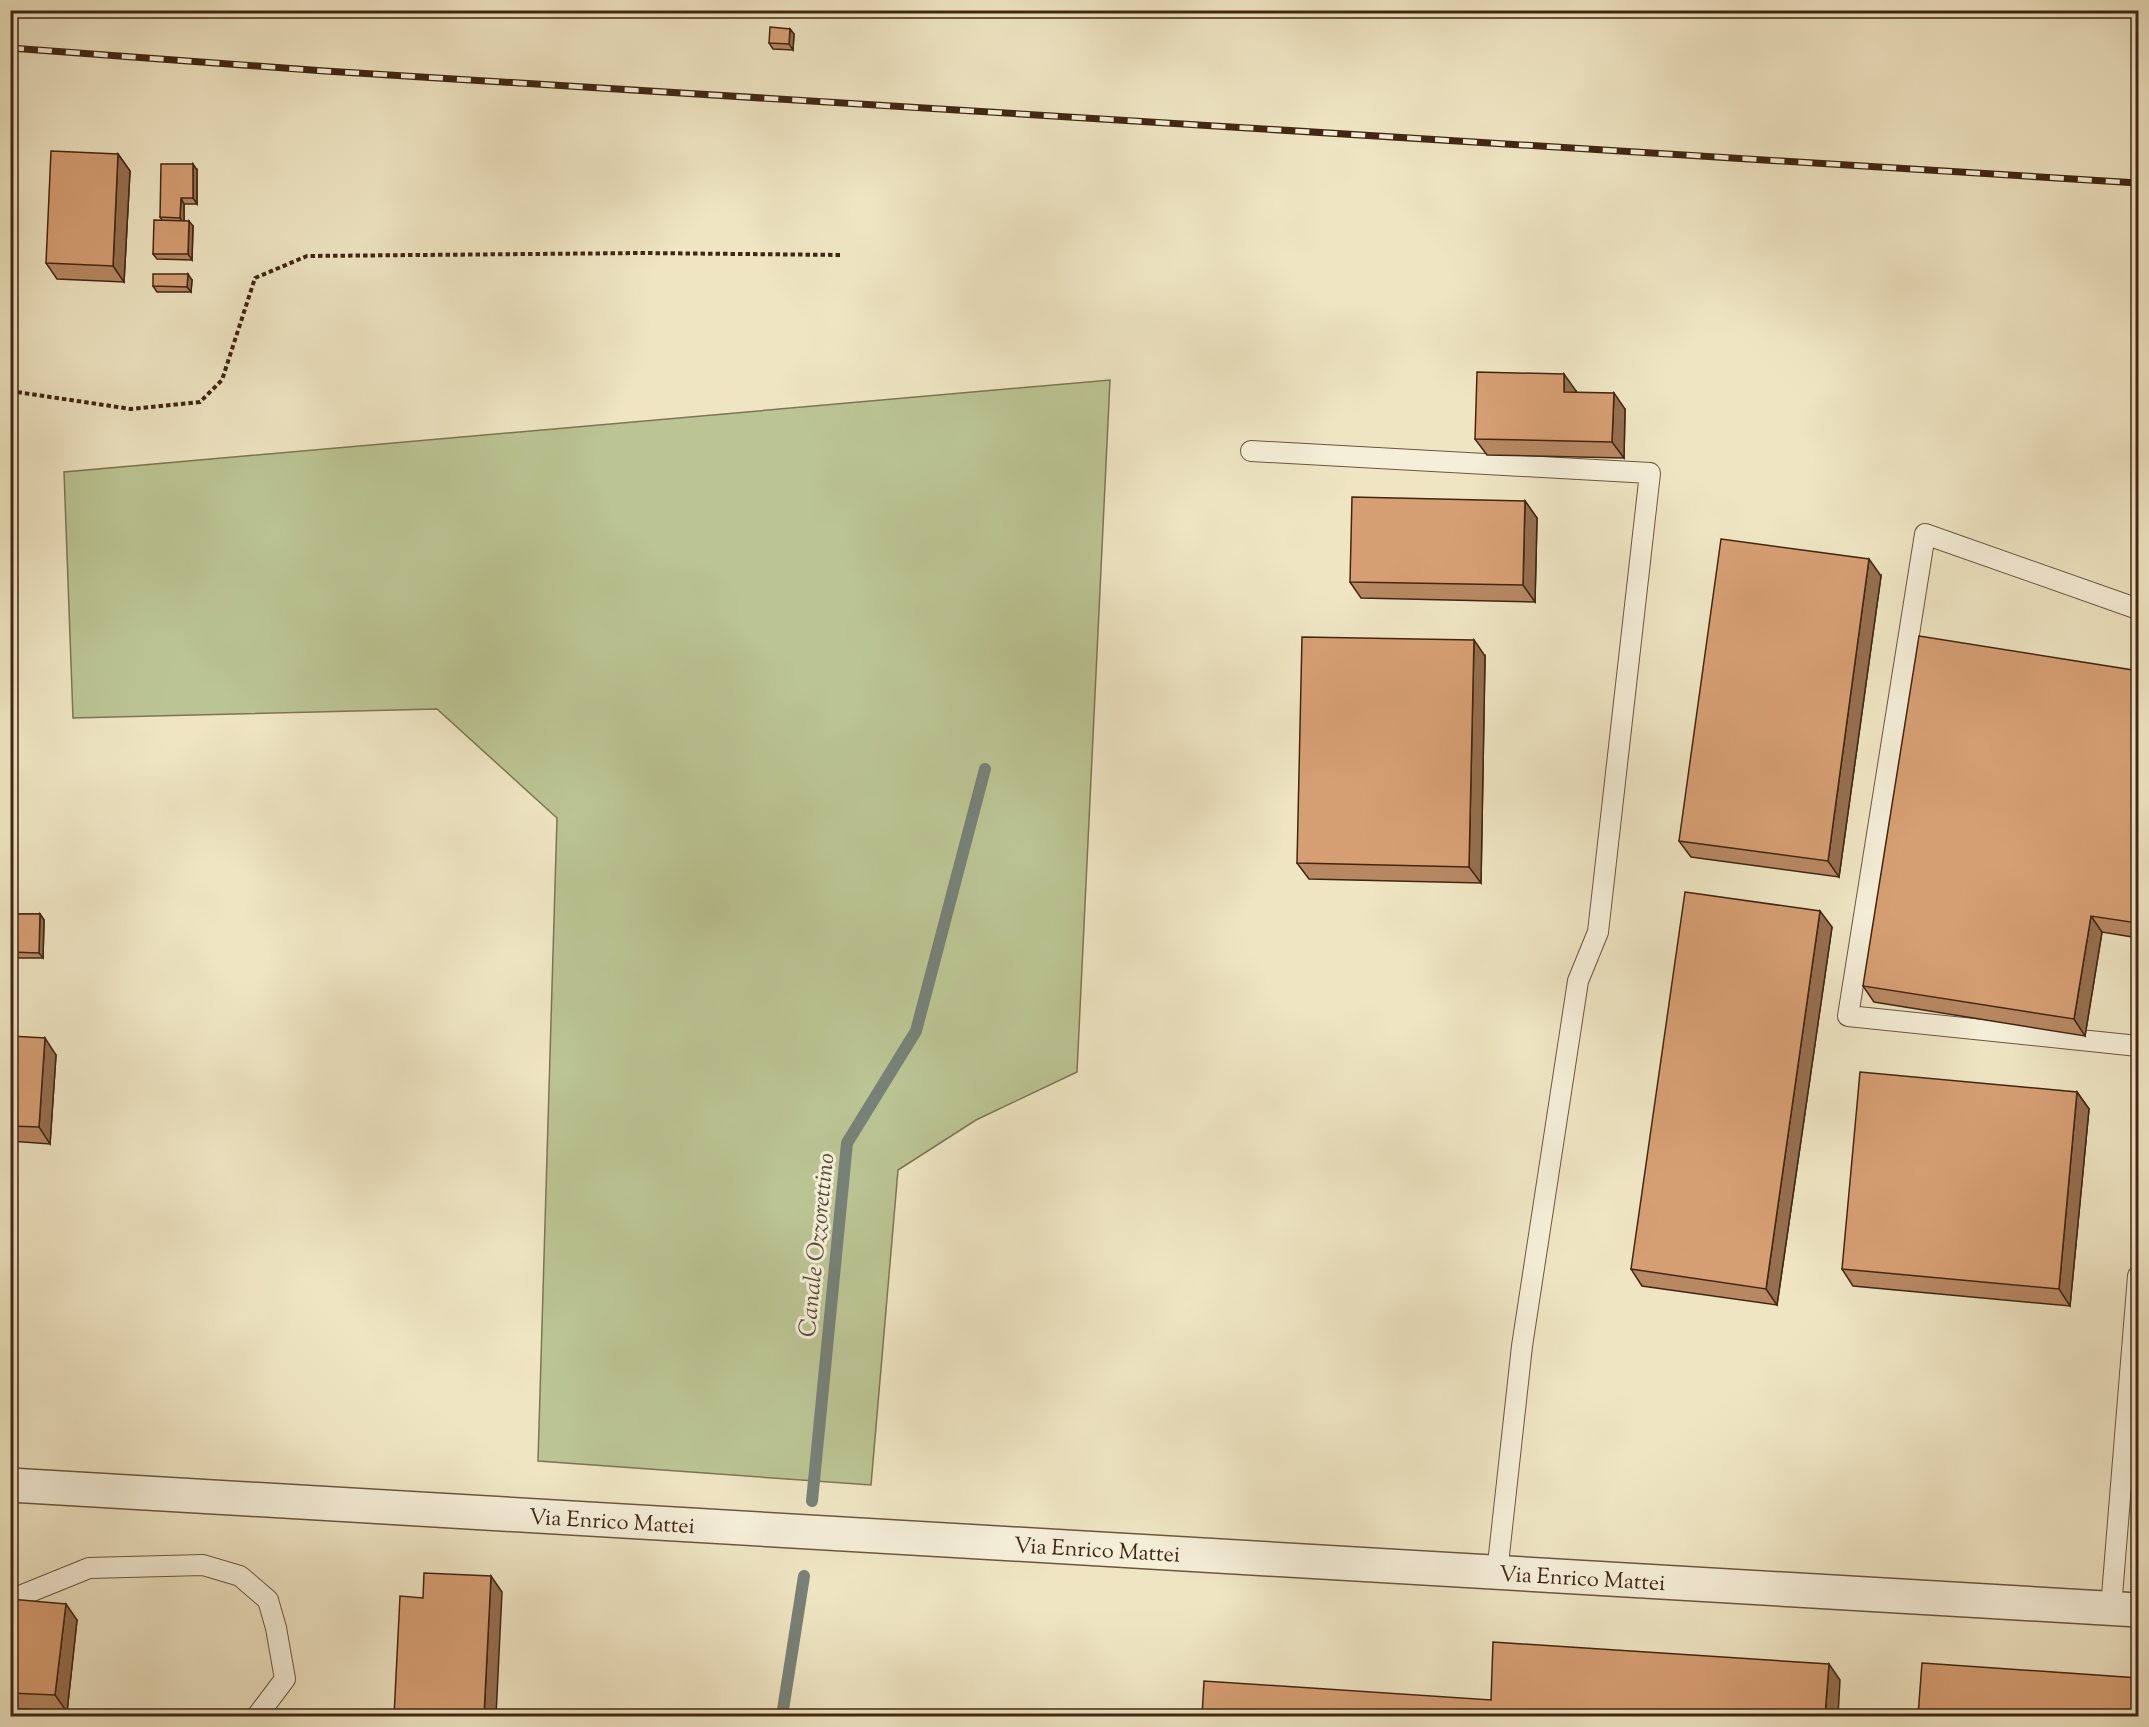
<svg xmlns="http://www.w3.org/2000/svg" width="2149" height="1727" font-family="'Sorts Mill Goudy',serif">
<rect width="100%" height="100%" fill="#efe5c3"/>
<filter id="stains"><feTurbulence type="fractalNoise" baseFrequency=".00333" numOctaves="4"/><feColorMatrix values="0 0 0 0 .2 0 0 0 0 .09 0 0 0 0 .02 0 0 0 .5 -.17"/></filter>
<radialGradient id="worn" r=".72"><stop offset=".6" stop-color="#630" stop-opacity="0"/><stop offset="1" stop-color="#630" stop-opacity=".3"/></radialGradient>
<path fill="#bbc493" stroke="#7e7553" stroke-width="1.5" d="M1110,380L1077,1072L976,1120L898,1170L871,1485L538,1461L557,818L437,709L73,718L64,472Z"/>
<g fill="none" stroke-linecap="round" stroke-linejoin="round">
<path stroke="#788178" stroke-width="12" d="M812,1501L847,1143L916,1031L985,769
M782,1716L804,1576"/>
<g stroke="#6c563f" stroke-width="22">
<path id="service" d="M1251,451L1650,473L1598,932L1578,981L1522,1346L1497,1573
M2138,609L1925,534L1848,1016L2138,1046
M10,1600L89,1568L203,1565L240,1576L268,1600L276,1628L285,1679L257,1716
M2111,1608L2138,1276"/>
</g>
<g stroke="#6c563f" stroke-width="36">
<g id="minor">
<path id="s1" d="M10,1485L2138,1610"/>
</g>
</g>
<path stroke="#412613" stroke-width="4" stroke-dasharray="4.5 3" stroke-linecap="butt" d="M10,391L131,409L200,402L222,380L255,278L307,256L642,253L843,255"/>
<use href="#service" stroke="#f5eed8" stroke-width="20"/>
<use href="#minor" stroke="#f5eed8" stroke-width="33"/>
<g stroke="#412613" stroke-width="7">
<path id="rail" d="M10,48L325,71L2138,183"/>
</g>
<use href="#rail" stroke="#f5eed8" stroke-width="4.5" stroke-dasharray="14" stroke-linecap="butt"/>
</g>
<path fill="#b88863" stroke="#412613" stroke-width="1.5" d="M790,29L794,34L793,50L773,49L769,43Z
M118,154L130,171L124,282L57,279L46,263Z
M197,170V204H184V220L193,226L192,260L157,259L153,254L162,220L160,217Z
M192,280L191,292H157L153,286Z
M1576,391V392L1625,409L1624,458L1487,455L1475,439Z
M1525,501L1537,518L1535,602L1361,598L1350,582Z
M1881,576L1839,877L1691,857L1679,841Z
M1485,656L1481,883L1309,879L1297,863Z
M2139,671V938L2102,932L2085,1036L1874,1002L1863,986Z
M10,914H40L44,920L43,958H10Z
M1832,927L1777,1305L1642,1286L1631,1269Z
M10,1036L56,1055L50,1144L10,1141Z
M2077,1092L2089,1109L2070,1306L1853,1286L1842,1269Z
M10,1599L77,1620L67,1712L10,1708Z"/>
<path fill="#966f50" stroke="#412613" stroke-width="1.5" d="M790,29L794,34L793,50L789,44Z
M118,154L130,171L124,282L113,266Z
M193,164L197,170V204L193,198Z
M181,198L184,204V224L180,218Z
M189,221L193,226L192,260L188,254Z
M188,274L192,280L191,292L187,287Z
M1564,374L1576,391L1575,408L1564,392Z
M1614,393L1625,409L1624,458L1612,442Z
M1525,501L1537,518L1535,602L1523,585Z
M1869,559L1881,576L1839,877L1828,861Z
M1474,640L1485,656L1481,883L1469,867Z
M1820,911L1832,927L1777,1305L1766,1289Z
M40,914L44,920L43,958L39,953Z
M2091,916L2102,932L2085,1036L2074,1019Z
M45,1038L56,1055L50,1144L39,1127Z
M2077,1092L2089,1109L2070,1306L2059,1289Z
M491,1576L502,1592L496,1716H484Z
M66,1604L77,1620L67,1712L55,1695Z
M1829,1664L1840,1680L1838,1716H1825Z"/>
<path fill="#d69e73" stroke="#412613" stroke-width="1.5" d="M770,27L790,29L789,44L769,43Z
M51,151L118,154L113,266L46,263Z
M161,164H193V198H181L180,218L160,217Z
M154,220L189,221L188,254H153Z
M153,274H188L187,287L153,286Z
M1477,372L1564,374V392L1614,393L1612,442L1475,439Z
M1352,497L1525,501L1523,585L1350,582Z
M1721,539L1869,559L1828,861L1679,841Z
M1919,636L2139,671V916L2137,923L2091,916L2074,1019L1863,986Z
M1302,637L1474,640L1469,867L1297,863Z
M1685,892L1820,911L1766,1289L1631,1269Z
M10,914H40L39,953L10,952Z
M10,1036L45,1038L39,1127L10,1126Z
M1860,1072L2077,1092L2059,1289L1842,1269Z
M424,1573L491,1576L484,1716H394L400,1596L423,1598Z
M10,1599L66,1604L55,1695L10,1693Z
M1493,1642L1829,1664L1825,1716H1202L1204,1681L1491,1700Z
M1922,1663L2139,1678V1716H1918Z"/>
<g text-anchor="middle" stroke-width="6" stroke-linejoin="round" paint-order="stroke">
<g font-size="22" fill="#412613" stroke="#f5eed8">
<text dy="8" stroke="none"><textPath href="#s1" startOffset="603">Via Enrico Mattei</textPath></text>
<text dy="8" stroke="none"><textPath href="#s1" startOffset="1089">Via Enrico Mattei</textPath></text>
<text dy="8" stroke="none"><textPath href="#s1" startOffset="1575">Via Enrico Mattei</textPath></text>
</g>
<g font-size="24" font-style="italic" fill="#584c3d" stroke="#f5eed8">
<text transform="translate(816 1245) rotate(-84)" y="8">Canale Ozzorettino</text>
</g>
</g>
<rect width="2149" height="1727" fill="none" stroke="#efe5c3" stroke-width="36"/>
<rect x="12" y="12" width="2125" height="1703" fill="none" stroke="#412613" stroke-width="3"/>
<rect x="18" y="18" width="2113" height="1691" fill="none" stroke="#412613" stroke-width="1.5"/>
<rect width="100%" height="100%" filter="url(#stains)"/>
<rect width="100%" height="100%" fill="url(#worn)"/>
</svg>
